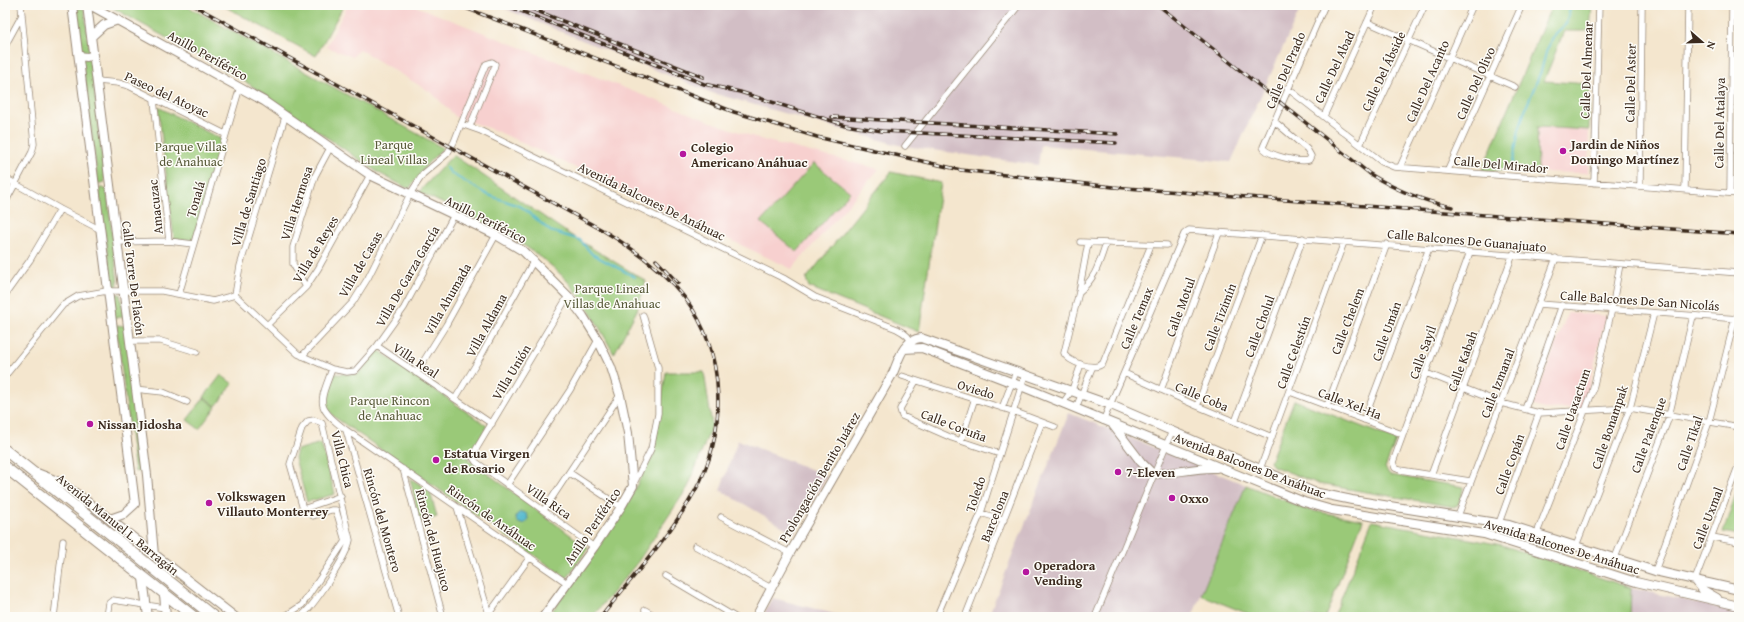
<svg xmlns="http://www.w3.org/2000/svg" width="1744" height="622" font-family="'Gentium Book Plus',serif">
<rect width="100%" height="100%" fill="#fdfcf7"/>
<filter id="ink" filterUnits="userSpaceOnUse"><feTurbulence type="fractalNoise" baseFrequency=".025" numOctaves="2"/><feDisplacementMap in="SourceGraphic" scale="8" xChannelSelector="R" yChannelSelector="G"/><feConvolveMatrix kernelMatrix="1 2 1 2 8 2 1 2 1" color-interpolation-filters="sRGB"/></filter>
<filter id="wash" filterUnits="userSpaceOnUse"><feTurbulence type="fractalNoise" baseFrequency=".012" numOctaves="4" result="noise"/><feDisplacementMap in="SourceGraphic" scale="16" xChannelSelector="R" yChannelSelector="G"/><feGaussianBlur stdDeviation="0.9" result="paint"/><feColorMatrix in="noise" values="0 0 0 0 0 0 0 0 0 0 0 0 0 0 0 0 0 1.4 0 .05"/><feComposite in="paint" operator="in"/></filter>
<g filter="url(#wash)">
<rect width="100%" height="100%" fill="#f4e6ce"/>
<path fill="#f7d0cf" d="M348,5H413L711,122L763,140L879,169L792,269L497,131L456,117L432,93L359,49L353,57L326,47Z
M1537,127L1589,130L1588,173L1538,172Z
M1568,312L1606,316L1584,408L1544,409L1533,405Z"/>
<path fill="#d2bec5" d="M496,5H1302L1231,162L1041,145L1038,165L898,145L712,93Z
M1069,413L1246,485L1192,617H988Z
M738,440L827,476L794,533L720,490Z
M1631,588L1739,612V617H1630Z
M773,598L846,617H762Z"/>
<path fill="#9ac978" stroke="#6a7a4b" d="M108,5H185L443,148L428,163L409,189L379,173L249,84Z
M222,5H344L316,56Z
M1552,5H1592L1590,31H1564L1544,81L1590,84L1589,130L1537,127L1538,172L1482,170Z
M80,8L84,9L85,12L105,182L98,184L76,10Z
M158,107L223,140L193,240L174,239Z
M453,155L572,236L646,281L637,310L614,354C603,334 592,313 578,294C540,243 474,219 419,192Z
M814,163L850,192L797,252L761,222Z
M891,172L941,183L919,332L809,287L806,279Z
M101,187L107,190L118,284L116,287H112L99,190Z
M112,294H120L124,316L113,319Z
M116,325L125,326L143,471L135,472Z
M378,350L487,426L468,459L588,548L567,578L333,416L326,407L329,387L335,374H358Z
M666,372H704L712,425L688,487L637,563L592,617H548L622,513L653,455Z
M221,375L233,384L216,406L204,397Z
M204,398L216,407L199,429L187,420Z
M1294,400L1396,440L1385,468L1390,475L1464,487L1458,505L1455,507L1319,484L1273,466L1270,462Z
M321,443L335,494L307,502L295,458L297,450Z
M410,478L430,491L437,517L420,522Z
M1246,485L1308,510L1363,520L1325,617H1256L1201,595Z
M1739,485V535L1723,532Z
M1372,521L1502,545L1631,588L1630,617H1334Z"/>
<path fill="#4fb7cd" stroke="#457076" d="M516 518a6 6 0 1 1 12 0a6 6 0 1 1-12 0Z"/>
<g fill="none" stroke-linecap="round" stroke-linejoin="round">
<path stroke="#4fb7cd" stroke-width="2" d="M446,167L452,174L488,195L522,207L550,231L580,240L592,254L635,277
M1511,171L1519,130L1525,110L1541,71L1547,49L1556,33L1566,24L1571,5"/>
</g>
</g>
<g filter="url(#ink)">
<g fill="none" stroke-linecap="round" stroke-linejoin="round">
<g stroke="#988876" stroke-width="7">
<path id="street" d="M1367,22L1515,87
M5,46L22,15
M98,81L118,83L129,86L225,134
M1287,88L1382,162L1394,167L1739,194
M154,100L169,241
M1324,116L1375,5
M1274,121L1307,149L1311,156L1309,160C1301,163 1265,155 1263,147L1325,5
M461,124L486,64L492,62L495,64L494,68L470,126
M1360,145L1425,5
M905,146L1019,5
M1400,167L1473,5
M1448,170L1522,5
M5,178L60,209L99,229
M1594,183L1599,5
M1640,185L1642,5
M1685,189L1688,5
M1730,193L1732,5
M5,203L32,152L34,144L21,5
M118,242L169,241L193,244
M1080,242L1167,245
M1088,243L1079,292L1064,353C1067,362 1096,372 1103,363L1151,245
M306,287L293,264V247L315,176L330,148
M1079,292C1096,278 1099,263 1106,243
M179,294L240,87
M5,295L30,260L60,209
M235,295L298,354L332,369L347,372L355,371L377,346L404,308L454,215
M235,295L240,266L285,117
M568,296L472,456L476,462L594,547
M1539,304L1739,319
M267,325L306,287L318,269L370,175
M130,341H161L197,352
M377,346L492,424
M302,356L353,302L368,278L410,194L423,174L447,154L454,142L461,124L481,131L785,279L815,297L897,329C903,332 910,336 912,344
M332,369C320,403 314,406 346,430L567,583
M416,373L446,325L496,235
M1124,373L1197,406L1272,437
M1426,373L1501,403L1539,413L1630,408L1739,427
M5,376L63,305L78,296L107,291H162L213,301L235,295
M902,376L1018,413L1055,427
M916,381L900,409L902,416L952,438L1000,454
M135,389L163,392L187,402
M1161,390L1219,233
M1290,392L1402,434
M455,399L481,356L534,260
M1063,403L1072,390L1081,364
M1197,406L1262,235
M1327,406L1387,244
M1002,408L1016,372
M1076,408L1092,368
M1525,409L1562,305
M1364,420L1429,248
M1103,421L1184,234L1189,230L1739,273
M1235,422L1303,238
M346,430L399,617
M961,441L974,401
M403,469L443,617
M1260,469L1344,242
M570,473L621,507
M1431,475L1513,254
M1470,481L1400,470L1395,468L1393,462L1470,252
M507,485L570,390L598,340
M633,485L651,449L658,414V368L643,315
M457,507L489,614
M303,509L341,496
M544,510L620,395
M981,513L1004,520
M1458,516L1556,258
M721,517L790,553
M1499,523L1539,413
M1537,533L1592,393L1612,309L1620,264
M1712,537L1739,542
M695,546L771,588
M1576,546L1630,408L1654,313
M1615,558L1668,420L1693,316
M1655,571L1709,422L1735,318
M666,576L735,617
M1695,580L1739,464
M645,610L657,617
M488,615L530,557
M54,617L63,541
M107,617L109,603L113,600L165,608
M284,617L302,605L345,541L336,510H331L313,516L303,509L290,464L302,428L308,421L314,420L322,423L350,540C347,556 313,608 300,617
M940,617L939,611L981,513L1025,375
M965,617L1042,422
M1095,617L1172,431"/>
</g>
<g stroke="#988876" stroke-width="10">
<path id="secondary" d="M72,5L135,504L124,514L110,519
M87,5L147,475L154,555
M90,5L264,101L370,175L496,235L523,251L568,296L583,316L598,340L611,367L620,395L628,433L633,486L621,507L594,547L543,617
M92,36L104,25L118,20
M79,56L87,57L94,55
M904,349L922,348L1021,386L1304,502L1332,510L1484,534L1636,582L1739,606
M1113,425L1141,462L1153,474C1175,474 1194,467 1216,468
M37,473L57,481L80,496L235,617
M143,578L148,617
M1695,580L1703,590L1717,598
M164,594L166,617
M756,617L790,553L893,373C899,359 903,340 921,338L1111,405L1314,492L1352,500L1509,525L1655,571L1739,590"/>
</g>
<g stroke="#988876" stroke-width="12">
<path id="highway" d="M5,450L214,617
M5,467L194,617"/>
</g>
<use href="#street" stroke="#fff" stroke-width="5.5"/>
<use href="#secondary" stroke="#fff" stroke-width="8"/>
<use href="#highway" stroke="#fff" stroke-width="10"/>
<g stroke="#3b2a1e" stroke-width="3.5">
<path id="rail" d="M193,5L604,231C634,249 663,270 685,298C726,353 728,432 695,491C670,536 633,576 601,617
M458,5L734,112L817,137L961,170L1113,187L1739,234
M506,5L704,84L740,92L845,125L882,131L1116,143
M522,5L703,77
M1158,5L1370,174C1396,190 1422,201 1452,207
M832,117L1117,134
M656,260L678,283"/>
</g>
<use href="#rail" stroke="#fdfcf7" stroke-width="2" stroke-dasharray="6" stroke-linecap="butt"/>
</g>
</g>
<g fill="#b5179e" stroke="#fdfcf7" stroke-width="1.5">
<circle cx="1563" cy="151" r="4"/>
<circle cx="683" cy="154" r="4"/>
<circle cx="90" cy="424" r="4"/>
<circle cx="436" cy="460" r="4"/>
<circle cx="1118" cy="472" r="4"/>
<circle cx="1172" cy="498" r="4"/>
<circle cx="209" cy="503" r="4"/>
<circle cx="1026" cy="572" r="4"/>
</g>
<g text-anchor="middle" stroke-width="3" stroke-linejoin="round" paint-order="stroke">
<g font-size="13" fill="#3b2a1e" stroke="#fdfcf7">
<text transform="translate(208 55) rotate(29)" y="5">Anillo Periférico</text>
<text transform="translate(1334 67) rotate(-65)" y="5">Calle Del Abad</text>
<text transform="translate(1285 70) rotate(-67)" y="5">Calle Del Prado</text>
<text transform="translate(1586 70) rotate(-88)" y="5">Calle Del Almenar</text>
<text transform="translate(1383 71) rotate(-65)" y="5">Calle Del Ábside</text>
<text transform="translate(1427 81) rotate(-66)" y="5">Calle Del Acanto</text>
<text transform="translate(1475 83) rotate(-66)" y="5">Calle Del Olivo</text>
<text transform="translate(1630 83) rotate(-89)" y="5">Calle Del Aster</text>
<text transform="translate(167 94) rotate(25)" y="5">Paseo del Atoyac</text>
<text transform="translate(1719 123) rotate(-89)" y="5">Calle Del Atalaya</text>
<text transform="translate(1501 164) rotate(5)" y="5">Calle Del Mirador</text>
<text transform="translate(195 199) rotate(-74)" y="5">Tonalá</text>
<text transform="translate(652 201) rotate(26)" y="5">Avenida Balcones De Anáhuac</text>
<text transform="translate(248 202) rotate(-73)" y="5">Villa de Santiago</text>
<text transform="translate(296 203) rotate(-72)" y="5">Villa Hermosa</text>
<text transform="translate(155 207) rotate(-96)" y="5">Amacuzac</text>
<text transform="translate(486 219) rotate(27)" y="5">Anillo Periférico</text>
<text transform="translate(1467 240) rotate(5)" y="5">Calle Balcones De Guanajuato</text>
<text transform="translate(315 249) rotate(-59)" y="5">Villa de Reyes</text>
<text transform="translate(360 264) rotate(-60)" y="5">Villa de Casas</text>
<text transform="translate(407 276) rotate(-60)" y="5">Villa De Garza García</text>
<text transform="translate(134 278) rotate(83)" y="5">Calle Torre De Flacón</text>
<text transform="translate(447 299) rotate(-60)" y="5">Villa Ahumada</text>
<text transform="translate(1640 300) rotate(4)" y="5">Calle Balcones De San Nicolás</text>
<text transform="translate(1180 307) rotate(-70)" y="5">Calle Motul</text>
<text transform="translate(1219 317) rotate(-69)" y="5">Calle Tizimín</text>
<text transform="translate(1136 318) rotate(-67)" y="5">Calle Temax</text>
<text transform="translate(1347 321) rotate(-69)" y="5">Calle Chelem</text>
<text transform="translate(486 325) rotate(-61)" y="5">Villa Aldama</text>
<text transform="translate(1259 326) rotate(-70)" y="5">Calle Cholul</text>
<text transform="translate(1386 331) rotate(-70)" y="5">Calle Umán</text>
<text transform="translate(1293 352) rotate(-70)" y="5">Calle Celestún</text>
<text transform="translate(1422 352) rotate(-70)" y="5">Calle Sayil</text>
<text transform="translate(416 360) rotate(34)" y="5">Villa Real</text>
<text transform="translate(1462 361) rotate(-70)" y="5">Calle Kabah</text>
<text transform="translate(511 372) rotate(-59)" y="5">Villa Unión</text>
<text transform="translate(1497 383) rotate(-69)" y="5">Calle Izmanal</text>
<text transform="translate(976 389) rotate(17)" y="5">Oviedo</text>
<text transform="translate(1202 396) rotate(23)" y="5">Calle Coba</text>
<text transform="translate(1350 403) rotate(21)" y="5">Calle Xel-Ha</text>
<text transform="translate(1572 409) rotate(-71)" y="5">Calle Uaxactum</text>
<text transform="translate(954 425) rotate(21)" y="5">Calle Coruña</text>
<text transform="translate(1609 427) rotate(-71)" y="5">Calle Bonampak</text>
<text transform="translate(1648 435) rotate(-70)" y="5">Calle Palenque</text>
<text transform="translate(1689 443) rotate(-71)" y="5">Calle Tikal</text>
<text transform="translate(343 459) rotate(76)" y="5">Villa Chica</text>
<text transform="translate(1509 464) rotate(-70)" y="5">Calle Copán</text>
<text transform="translate(1250 465) rotate(21)" y="5">Avenida Balcones De Anáhuac</text>
<text transform="translate(819 477) rotate(-60)" y="5">Prolongación Benito Juárez</text>
<text transform="translate(975 494) rotate(-71)" y="5">Toledo</text>
<text transform="translate(549 501) rotate(35)" y="5">Villa Rica</text>
<text transform="translate(994 516) rotate(-68)" y="5">Barcelona</text>
<text transform="translate(492 517) rotate(35)" y="5">Rincón de Anáhuac</text>
<text transform="translate(1707 518) rotate(-69)" y="5">Calle Uxmal</text>
<text transform="translate(383 520) rotate(74)" y="5">Rincón del Montero</text>
<text transform="translate(118 524) rotate(39)" y="5">Avenida Manuel L. Barragán</text>
<text transform="translate(592 526) rotate(-56)" y="5">Anillo Periférico</text>
<text transform="translate(434 540) rotate(75)" y="5">Rincón del Huajuco</text>
<text transform="translate(1562 546) rotate(17)" y="5">Avenida Balcones De Anáhuac</text>
</g>
<g font-size="13" fill="#585a39" stroke="#fdfcf7">
<text x="394" y="149">Parque<tspan x="394" dy="15">Lineal Villas</tspan></text>
<text x="191" y="151">Parque Villas<tspan x="191" dy="15">de Anahuac</tspan></text>
<text x="612" y="293">Parque Lineal<tspan x="612" dy="15">Villas de Anahuac</tspan></text>
<text x="390" y="405">Parque Rincon<tspan x="390" dy="15">de Anahuac</tspan></text>
</g>
<g font-size="13" font-weight="bold" fill="#3b2a1e" stroke="#fdfcf7" text-anchor="start">
<text x="1571" y="149">Jardin de Niños<tspan x="1571" dy="15">Domingo Martínez</tspan></text>
<text x="691" y="152">Colegio<tspan x="691" dy="15">Americano Anáhuac</tspan></text>
<text x="98" y="429">Nissan Jidosha</text>
<text x="444" y="458">Estatua Virgen<tspan x="444" dy="15">de Rosario</tspan></text>
<text x="1126" y="477">7-Eleven</text>
<text x="217" y="501">Volkswagen<tspan x="217" dy="15">Villauto Monterrey</tspan></text>
<text x="1180" y="503">Oxxo</text>
<text x="1034" y="570">Operadora<tspan x="1034" dy="15">Vending</tspan></text>
</g>
</g>
<rect width="1744" height="622" fill="none" stroke="#fdfcf7" stroke-width="20"/>
<g transform="translate(1702 42) rotate(110)" stroke="#fdfcf7" stroke-width="3" paint-order="stroke">
<path d="M0-3L7 15L0 10L-7 15Z" fill="#3b2a1e"/>
<text y="-6" font-size="11" font-weight="bold" text-anchor="middle" fill="#3b2a1e">N</text>
</g>
</svg>
